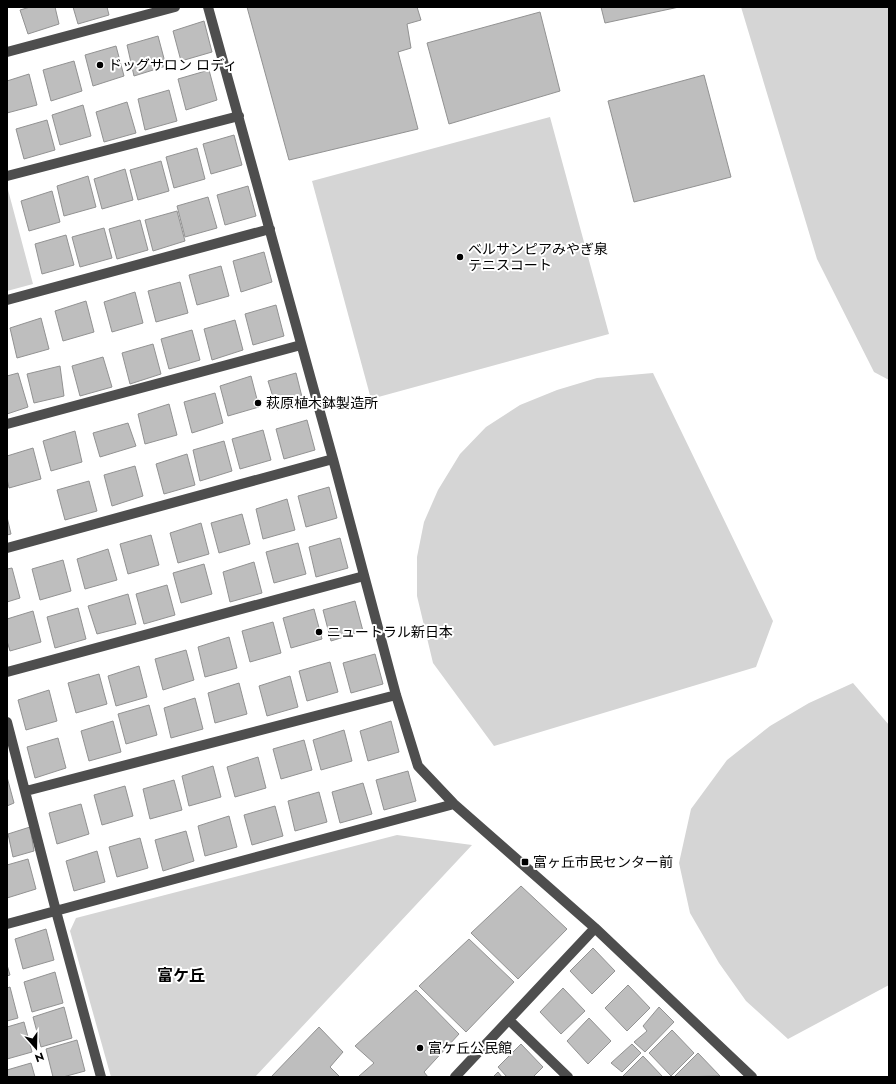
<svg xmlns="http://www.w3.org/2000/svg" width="896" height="1084" font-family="Jost,'Noto Sans JP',sans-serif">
<rect width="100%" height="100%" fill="#fff"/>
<path fill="#d5d5d5" d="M741,7H889V380L874,372L817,259Z
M550,117L609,334L371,399L312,181Z
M7,186L33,284L7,291Z
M653,373L773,621L756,667L494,746L433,663L417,596V557L424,522L438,490L460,454L486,427L520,405L557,390L597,378Z
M853,683L889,725V985L788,1039L746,1001L719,963L690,913L679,863L691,809L727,760L770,726L809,703Z
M397,835L472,845L255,1077H111L70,931L76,918Z"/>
<path fill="#bebebe" stroke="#929292" d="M30,7H55L59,24L28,34L20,10Z
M73,7H107L109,15L78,24Z
M247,7H417L421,20L407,24L411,48L398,52L418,129L289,160Z
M601,7H679L605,23Z
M540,12L560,91L449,124L427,43Z
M204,21L212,52L181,61L173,31Z
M158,36L166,66L134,76L127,45Z
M116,46L124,76L93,86L85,55Z
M74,61L82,91L51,101L43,70Z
M209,70L217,100L186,110L178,79Z
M29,74L37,105L7,113V81Z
M704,75L731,177L634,202L608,101Z
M169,90L177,121L145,130L138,99Z
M127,102L136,133L104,142L96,112Z
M83,105L91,136L60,145L52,115Z
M47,120L55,150L24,159L16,129Z
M234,135L242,165L211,174L203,144Z
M197,148L205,179L174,188L166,157Z
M161,161L169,191L138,200L130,170Z
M125,169L133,200L102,209L94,179Z
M88,176L96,207L64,216L57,186Z
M248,186L256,216L225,225L217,195Z
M52,191L60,222L29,231L21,201Z
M208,197L217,228L185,237L177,206Z
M177,211L185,241L153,251L145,220Z
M140,220L148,250L117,259L109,229Z
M104,228L112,258L80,267L72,237Z
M66,235L74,265L42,274L35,244Z
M264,252L272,282L241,292L233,261Z
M221,266L229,296L197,305L189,275Z
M180,282L188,313L156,322L148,291Z
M135,292L143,323L112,332L104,302Z
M86,301L94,332L63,341L55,311Z
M276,305L284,336L253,345L245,314Z
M41,318L49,349L17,358L10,328Z
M235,320L243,350L212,360L204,329Z
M192,330L200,360L169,369L161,339Z
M153,344L161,374L130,384L122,353Z
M103,357L112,387L80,396L72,366Z
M60,366L64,396L34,403L27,374Z
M18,373L28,407L7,414V376Z
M296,373L303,401L277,410L268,381Z
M251,376L259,407L228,416L220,386Z
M215,393L223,423L192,433L184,402Z
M169,404L177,435L145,444L138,414Z
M307,420L315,450L284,459L276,429Z
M128,423L136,446L100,457L93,433Z
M263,430L271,460L240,469L232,439Z
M75,431L82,462L51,471L43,441Z
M224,441L232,471L200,481L193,450Z
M33,448L41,479L9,488L7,479V456Z
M187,454L195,485L164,494L156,464Z
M135,466L143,496L112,506L104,475Z
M89,481L97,511L65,520L57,490Z
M329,487L337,518L306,527L298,496Z
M287,499L295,530L263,539L256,509Z
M242,514L250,544L219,553L211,523Z
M7,517L11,534L7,535Z
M201,523L209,554L178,563L170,533Z
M151,535L159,565L128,574L120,544Z
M340,538L348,568L316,577L309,547Z
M298,543L306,574L274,583L266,552Z
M108,549L117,580L85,589L77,559Z
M63,560L71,591L40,600L32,569Z
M254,562L262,593L230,602L223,572Z
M204,564L212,594L181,603L173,573Z
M12,568L20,598L7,602V569Z
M167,585L175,615L144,624L136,594Z
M128,594L136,624L97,634L88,606Z
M355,601L363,631L331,641L323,610Z
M78,608L86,639L55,648L47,617Z
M314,609L322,639L291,648L283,618Z
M33,611L41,642L10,651L7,641V619Z
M273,622L281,653L250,662L242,631Z
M229,637L237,668L205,677L198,647Z
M186,650L194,680L163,690L155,659Z
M375,654L383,684L351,693L343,663Z
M330,662L338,692L307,701L299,671Z
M139,666L147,697L116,706L108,676Z
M99,674L107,704L76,713L68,683Z
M290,676L298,707L267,716L259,686Z
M239,683L247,714L215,723L208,693Z
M49,690L57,721L26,730L18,700Z
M195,698L203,729L171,738L164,708Z
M149,705L157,735L126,744L118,714Z
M113,721L121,752L89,761L81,731Z
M391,721L399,752L368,761L360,731Z
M344,730L352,761L321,770L313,740Z
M58,738L66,768L35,778L27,747Z
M304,740L312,770L281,779L273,749Z
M258,757L266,788L235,797L227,767Z
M213,766L221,797L189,806L182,776Z
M408,771L416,801L384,810L376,780Z
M7,777L14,803L7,806Z
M174,780L182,810L150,819L143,789Z
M363,783L372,814L340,823L332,792Z
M125,786L133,816L102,825L94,795Z
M319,792L327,822L295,831L288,801Z
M81,804L89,834L57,844L49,813Z
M275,806L283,836L252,845L244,815Z
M229,816L237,847L205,856L198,826Z
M30,827L34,851L13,857L8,834Z
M186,831L194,861L163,871L155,840Z
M140,838L148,868L117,877L109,847Z
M97,851L105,882L74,891L66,861Z
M28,859L36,889L7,898V865Z
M521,886L567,929L518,979L471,933Z
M46,929L54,960L23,969L15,939Z
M469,939L514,982L466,1032L419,986Z
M593,948L615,971L592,994L570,971Z
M7,965L10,975L7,976Z
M55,972L63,1003L32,1012L24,982Z
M628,985L650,1008L627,1031L605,1008Z
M10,987L18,1018L7,1021V988Z
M563,988L585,1011L561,1034L540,1012Z
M416,990L459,1034L424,1072L428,1077H358L374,1063L355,1046Z
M64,1007L72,1038L41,1047L33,1017Z
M659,1007L674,1022L645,1052L634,1042L647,1031L643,1026Z
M589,1018L611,1041L588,1064L567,1041Z
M24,1022L32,1052L7,1059V1027Z
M319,1027L343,1052L330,1067L340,1077H271Z
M672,1030L694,1053L671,1076L649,1053Z
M77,1040L85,1071L63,1077H53L46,1049Z
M521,1044L543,1067L533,1077H507L498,1067Z
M632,1044L641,1053L622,1072L611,1063Z
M698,1053L720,1076L676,1077L675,1076Z
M643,1056L663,1077H622Z
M31,1063L35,1077H7V1070Z
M498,1072L502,1077H493Z"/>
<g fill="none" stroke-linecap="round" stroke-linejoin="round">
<path stroke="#4e4e4e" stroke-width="10" d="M208,7L333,459L396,695L418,766L454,804L595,928L752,1077
M7,52L175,7
M7,176L239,116
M7,300L270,229
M7,424L301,345
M7,548L333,459
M7,672L364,576
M7,722L56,911L101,1077
M26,791L396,695
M7,924L454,804
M509,1020L568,1077
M455,1077L595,928"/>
</g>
<g fill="#000" stroke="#fff" stroke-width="1.5">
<circle cx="100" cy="65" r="4"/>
<circle cx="460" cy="257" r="4"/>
<circle cx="258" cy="403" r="4"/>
<circle cx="319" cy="632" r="4"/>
<rect x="521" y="858" width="8" height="8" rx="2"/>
<circle cx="420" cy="1048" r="4"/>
</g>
<g text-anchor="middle" stroke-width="4" stroke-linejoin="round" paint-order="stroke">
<g font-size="14" fill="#000" stroke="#fff" text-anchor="start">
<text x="108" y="70">ドッグサロン ロディ</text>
<text x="468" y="254">ベルサンピアみやぎ泉<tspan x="468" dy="16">テニスコート</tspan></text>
<text x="266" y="408">萩原植木鉢製造所</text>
<text x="327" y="637">ニュートラル新日本</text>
<text x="533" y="867">富ヶ丘市民センター前</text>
<text x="428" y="1053">富ケ丘公民館</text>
</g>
<g font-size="16" font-weight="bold" fill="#000" stroke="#fff">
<text x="181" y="981">富ケ丘</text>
</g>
</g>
<rect width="896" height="1084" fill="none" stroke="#000000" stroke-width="16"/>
<g transform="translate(36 1048) rotate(160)" stroke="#ffffff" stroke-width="3" paint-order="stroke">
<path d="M0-3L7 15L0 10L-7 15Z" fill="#000000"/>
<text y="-6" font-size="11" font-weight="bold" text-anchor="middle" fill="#000000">N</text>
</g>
</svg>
